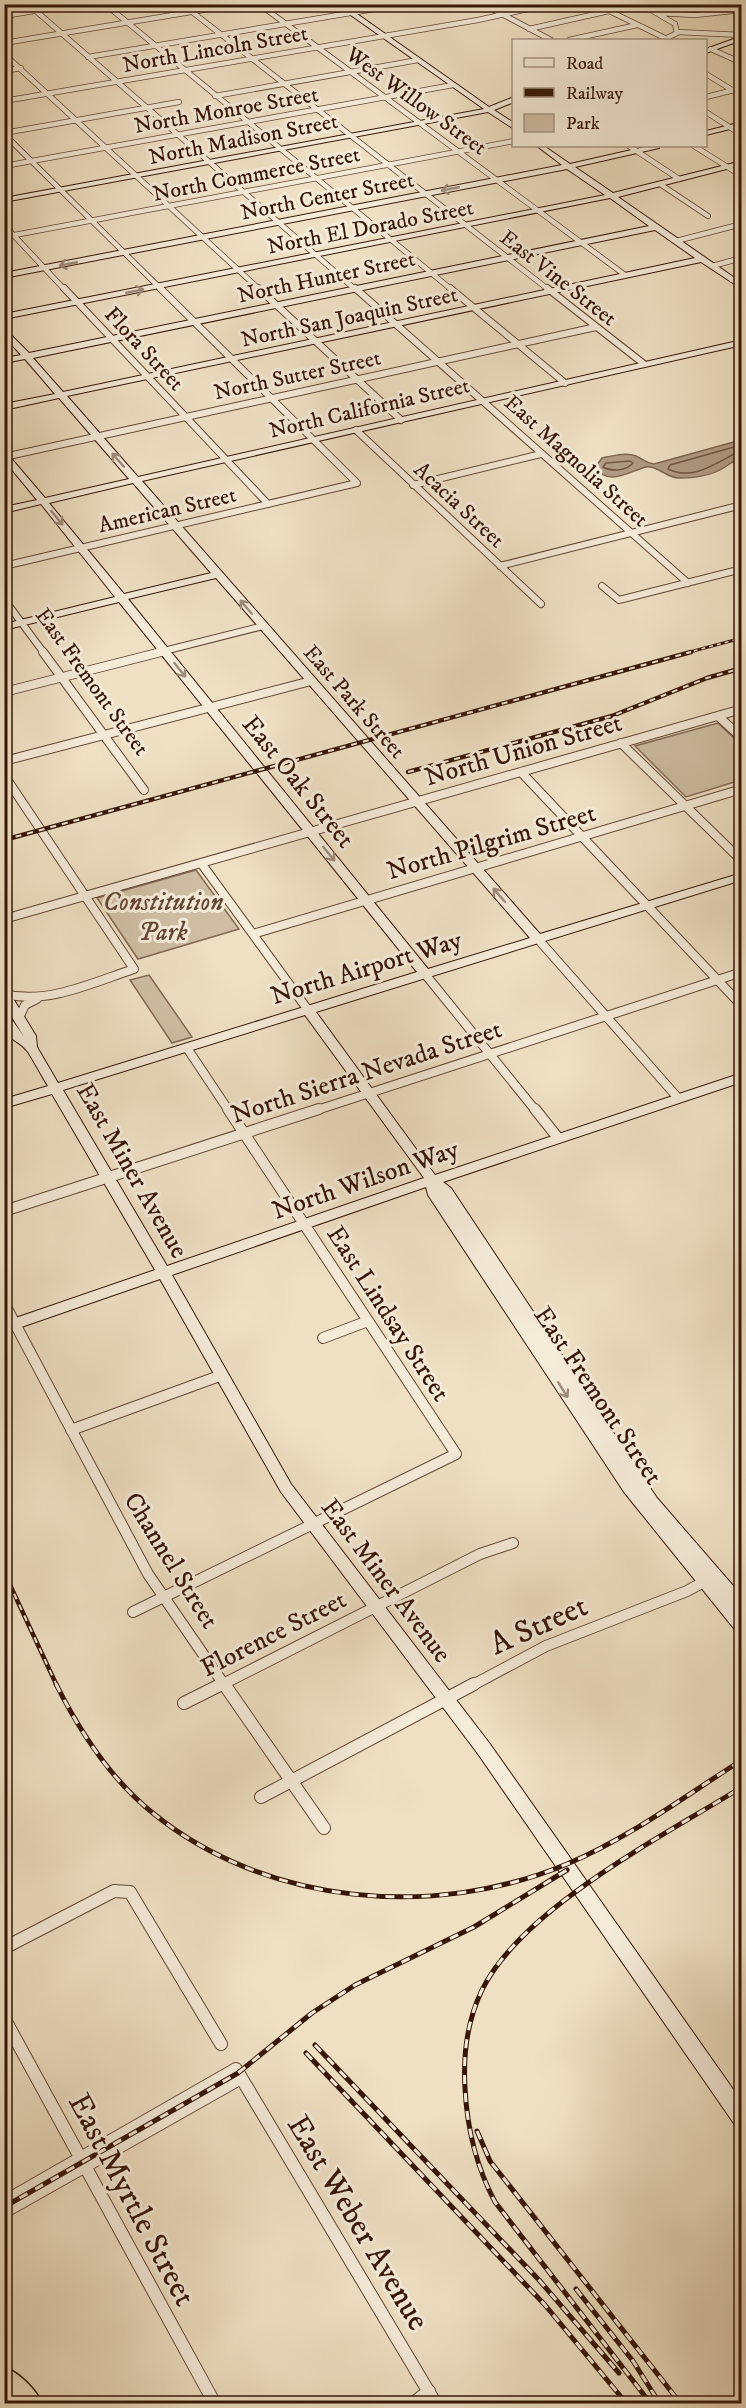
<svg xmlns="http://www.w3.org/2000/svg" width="746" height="2408" font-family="'IM FELL DW Pica',serif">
<rect width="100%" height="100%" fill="#efe0c4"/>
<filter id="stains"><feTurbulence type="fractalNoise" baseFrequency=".00333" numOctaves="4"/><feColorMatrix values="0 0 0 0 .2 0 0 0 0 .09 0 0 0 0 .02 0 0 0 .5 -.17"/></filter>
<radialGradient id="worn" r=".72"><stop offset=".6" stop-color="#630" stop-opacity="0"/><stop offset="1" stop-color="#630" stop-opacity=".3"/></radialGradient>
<path fill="#cfbea4" stroke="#826a56" stroke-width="1.5" d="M718,723L741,745V780L686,797L635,746Z
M196,870L239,929L138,959L97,898Z
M149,975L192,1037L172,1043L130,980Z"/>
<path fill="#b09b84" stroke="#7f6652" stroke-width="1.5" d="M741,440V458C735,460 731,463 725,467C713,475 695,478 680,478C668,479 657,465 646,467C630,471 606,488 596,466L602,458C612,456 626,452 636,456C643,459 645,463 654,464Z"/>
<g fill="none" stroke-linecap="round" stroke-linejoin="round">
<path stroke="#725846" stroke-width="1.5" d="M734,447L737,449L736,453C715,464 692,481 668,469L670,465Z
M630,461L633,463C626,471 612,472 603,467L606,463Z"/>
<g stroke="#644836" stroke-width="6">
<path id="street-far4" d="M28,4L356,290
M105,4L452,290
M182,4L549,290
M259,4L625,275
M483,4L551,40
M595,4L669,40
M641,4L675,24L677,33L663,40
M658,13L695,15L742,10
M4,16L75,4
M529,29L609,11
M677,32L742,35
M569,40L637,25
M4,43L239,4
M711,49L742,63
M4,54L260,290
M88,57L398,5
M4,71L21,68
M706,74L742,96
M215,96L418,60
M706,97L742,88
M4,101L478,20L550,4
M706,112L742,135
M4,133L179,102
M4,134L162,290
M629,146L679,179
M694,146L742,176
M4,166L453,85
M660,184L708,216
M4,225L65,290
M4,237L514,141
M676,241L742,224
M712,266L742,258
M732,280L742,278"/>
</g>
<g stroke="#644836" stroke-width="8">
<path id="street-far3" d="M64,288L268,504
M258,288L401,420
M355,288L688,583
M450,288L565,383
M547,288L644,364
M356,430L541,604
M4,457L596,327
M413,485L541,454
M4,566L357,483L160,288
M500,566L742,505
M602,586L619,600L742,569
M4,599L44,653
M156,653L263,626"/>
</g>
<g stroke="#644836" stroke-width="10">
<path id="street-far2" d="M43,652L144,790
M4,692L161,652
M718,716L742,738
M621,743L742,861
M4,761L311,681
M521,772L742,1006
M4,775L134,969C94,982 47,1005 5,994
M201,863L308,1010
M4,919L742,709
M253,934L742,789
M538,939L678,1098
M425,974L536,1111
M19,1018L25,1005L37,999
M187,1048L229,1111
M314,1111L742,972"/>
</g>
<g stroke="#644836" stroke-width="12">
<path id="street-far1" d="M535,1109L558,1138
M4,1211L319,1109
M4,1303L148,1574L225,1686
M323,1338L368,1321
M71,1430L222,1375
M133,1612L456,1454L228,1109
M219,1686L480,1554L513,1543
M471,1686L546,1646L687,1591L709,1579"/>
</g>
<g stroke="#644836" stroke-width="14">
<path id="street" d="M224,1684L324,1828
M184,1703L222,1684
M261,1797L474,1684
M4,1948L114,1891L130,1892L221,2044
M4,2018L215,2404
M4,2202L236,2069L436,2404
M4,2212L241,2078
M412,2404L429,2391"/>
</g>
<g stroke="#351607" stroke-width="2">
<path id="secondary" d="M335,4H343L489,107L514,97V102L494,110L514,123V129L488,112L4,202V198L484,109Z
M742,36V40L706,53V49Z
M742,122V126L706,135V131Z
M537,146H544L570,164L649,146H659V148L575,167L613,193L742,161V165L618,197L742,283V289L701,262L67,396L138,477L742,340V345L142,481L540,934L742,873V880L316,1012L435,1175L742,1073V1082L443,1182L451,1188L657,1498L742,1596V1632L736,1631L624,1492L428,1195L426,1187L172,1275L291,1484L490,1744L742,2102V2128L735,2125L478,1754L281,1492L160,1279L4,1333V1322L155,1270L52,1094L4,1108V1099L48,1086C41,1075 35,1063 28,1052C14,1034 4,1045 4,1013L8,1014L24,1037L4,1004V989L8,990L36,1036L37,1047L58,1083L417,972L119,602L4,630V624L115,597L41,504L4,513V507L37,500L4,460V450L45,498L129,479L59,398L4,410V404L55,394L25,359L4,363V358L21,355L4,336V328L29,353L649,226L610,198L4,319V314L605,195L567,169L4,278V273L562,165ZM655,230L695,258L63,392L33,358ZM133,483L211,573L124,594L49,503ZM216,578L530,938L428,969L128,599ZM305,1015L424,1178L167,1266L63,1090Z"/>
</g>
<g stroke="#351607" stroke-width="3">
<path id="highway" d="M4,2367C19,2373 36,2389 42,2404H11L4,2397Z"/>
</g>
<use href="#street-far4" stroke="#f5ebd9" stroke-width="4.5"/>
<use href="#street-far3" stroke="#f5ebd9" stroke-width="6"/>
<use href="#street-far2" stroke="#f5ebd9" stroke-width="8"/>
<use href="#street-far1" stroke="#f5ebd9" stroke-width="10"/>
<use href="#street" stroke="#f5ebd9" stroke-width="12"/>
<use href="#secondary" fill="#f5ebd9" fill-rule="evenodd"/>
<use href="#highway" fill="#efe0c4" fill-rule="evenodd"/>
<g stroke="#351607" stroke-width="3">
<path id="rail-far2" d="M686,653L742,638"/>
</g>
<g stroke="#351607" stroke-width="4.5">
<path id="rail-far1" d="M408,772L612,716L707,678L742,668
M4,840L691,652
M4,1572L57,1686"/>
</g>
<g stroke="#351607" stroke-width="5">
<path id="rail" d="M56,1684C80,1732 111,1780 154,1814C267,1905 434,1920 567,1864C629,1838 685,1796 742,1760
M315,2045L539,2280L619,2373
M306,2053L545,2305L627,2404
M477,2131L490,2161L681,2404
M4,2207L238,2073L312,2013L355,1985L474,1927L567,1870
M576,2289L633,2361L660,2404
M651,2404L495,2202C476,2166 467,2128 465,2088C463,2054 467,2021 482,1990C522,1908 665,1835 742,1787"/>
</g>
<use href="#rail-far2" stroke="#f5ebd9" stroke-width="1.5" stroke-dasharray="4" stroke-linecap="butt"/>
<use href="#rail-far1" stroke="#f5ebd9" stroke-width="2" stroke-dasharray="6" stroke-linecap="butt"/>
<use href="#rail" stroke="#f5ebd9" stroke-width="3" stroke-dasharray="9" stroke-linecap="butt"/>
</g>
<defs><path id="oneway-shaft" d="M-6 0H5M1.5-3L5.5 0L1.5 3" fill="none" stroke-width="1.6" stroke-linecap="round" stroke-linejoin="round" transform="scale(1.5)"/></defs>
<g stroke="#9f8b7a">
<use href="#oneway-shaft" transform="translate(450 189) rotate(169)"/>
<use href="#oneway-shaft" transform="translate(68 264) rotate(169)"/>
<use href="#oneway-shaft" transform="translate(135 291) rotate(-11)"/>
<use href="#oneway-shaft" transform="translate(118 460) rotate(-131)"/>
<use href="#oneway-shaft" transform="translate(57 518) rotate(51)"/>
<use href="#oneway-shaft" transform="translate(246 607) rotate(-131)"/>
<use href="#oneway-shaft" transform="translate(180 670) rotate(51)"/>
<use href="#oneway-shaft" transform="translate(329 854) rotate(51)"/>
<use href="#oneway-shaft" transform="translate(499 895) rotate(-131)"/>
<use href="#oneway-shaft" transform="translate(563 1390) rotate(58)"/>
</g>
<g text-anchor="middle" stroke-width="6" stroke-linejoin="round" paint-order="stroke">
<g font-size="22" fill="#351607" stroke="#f5ebd9">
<text transform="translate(215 48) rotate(-10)" y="8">North Lincoln Street</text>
<text transform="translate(417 100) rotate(36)" y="8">West Willow Street</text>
<text transform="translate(226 109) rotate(-10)" y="8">North Monroe Street</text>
<text transform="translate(243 138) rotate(-11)" y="8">North Madison Street</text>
<text transform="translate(256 173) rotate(-11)" y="8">North Commerce Street</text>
<text transform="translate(327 195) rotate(-11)" y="8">North Center Street</text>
<text transform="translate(370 226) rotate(-11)" y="8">North El Dorado Street</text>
<text transform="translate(326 276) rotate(-12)" y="8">North Hunter Street</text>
<text transform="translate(559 277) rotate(38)" y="8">East Vine Street</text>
<text transform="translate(349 316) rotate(-12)" y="8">North San Joaquin Street</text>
<text transform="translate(145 348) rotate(47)" y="8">Flora Street</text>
<text transform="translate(297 374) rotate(-12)" y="8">North Sutter Street</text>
<text transform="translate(369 407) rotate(-13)" y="8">North California Street</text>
<text transform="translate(577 460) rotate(42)" y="8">East Magnolia Street</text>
<text transform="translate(460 504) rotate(43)" y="8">Acacia Street</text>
<text transform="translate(167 509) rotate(-13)" y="8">American Street</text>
<text transform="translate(93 681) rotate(54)" y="8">East Fremont Street</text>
<text transform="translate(355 701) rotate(49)" y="8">East Park Street</text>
</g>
<g font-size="26" fill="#351607" stroke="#f5ebd9">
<text transform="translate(523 749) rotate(-16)" y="9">North Union Street</text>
<text transform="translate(299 781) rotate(51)" y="9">East Oak Street</text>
<text transform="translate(491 841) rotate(-16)" y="9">North Pilgrim Street</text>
<text transform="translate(366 967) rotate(-17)" y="9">North Airport Way</text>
<text transform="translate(366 1071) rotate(-18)" y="9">North Sierra Nevada Street</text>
<text transform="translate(133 1170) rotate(60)" y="9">East Miner Avenue</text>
<text transform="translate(365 1179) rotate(-19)" y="9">North Wilson Way</text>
<text transform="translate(389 1313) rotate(57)" y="9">East Lindsay Street</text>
<text transform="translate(599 1395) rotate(56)" y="9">East Fremont Street</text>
<text transform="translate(172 1560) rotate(58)" y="9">Channel Street</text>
<text transform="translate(387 1580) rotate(53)" y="9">East Miner Avenue</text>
<text transform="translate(273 1633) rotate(-27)" y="9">Florence Street</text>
</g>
<g font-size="26" font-style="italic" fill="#634836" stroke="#f5ebd9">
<text x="163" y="910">Constitution<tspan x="163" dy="30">Park</tspan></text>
</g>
<g font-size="32" fill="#351607" stroke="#f5ebd9">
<text transform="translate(538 1624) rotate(-24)" y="11">A Street</text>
<text transform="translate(133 2199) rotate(62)" y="11">East Myrtle Street</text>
<text transform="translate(359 2222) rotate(59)" y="11">East Weber Avenue</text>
</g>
</g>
<rect width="746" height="2408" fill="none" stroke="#efe0c4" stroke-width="24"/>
<rect x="6" y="6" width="734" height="2396" fill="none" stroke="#351607" stroke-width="3"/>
<rect x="12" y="12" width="722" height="2384" fill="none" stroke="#351607" stroke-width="1.5"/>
<rect x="512" y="39" width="195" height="108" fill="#f5ebd9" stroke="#a89685" stroke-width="1.5"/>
<rect x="524" y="58" width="30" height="9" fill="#f5ebd9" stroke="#a89685" stroke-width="1.5"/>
<text x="566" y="69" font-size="18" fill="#351607">Road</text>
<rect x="524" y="88" width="30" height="9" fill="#351607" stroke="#a89685" stroke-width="1.5"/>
<text x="566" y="99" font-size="18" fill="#351607">Railway</text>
<rect x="524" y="114" width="30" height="18" fill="#cfbea4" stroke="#a89685" stroke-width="1.5"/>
<text x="566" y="129" font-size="18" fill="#351607">Park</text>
<rect width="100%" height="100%" filter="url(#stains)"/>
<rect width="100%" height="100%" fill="url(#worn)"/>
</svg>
